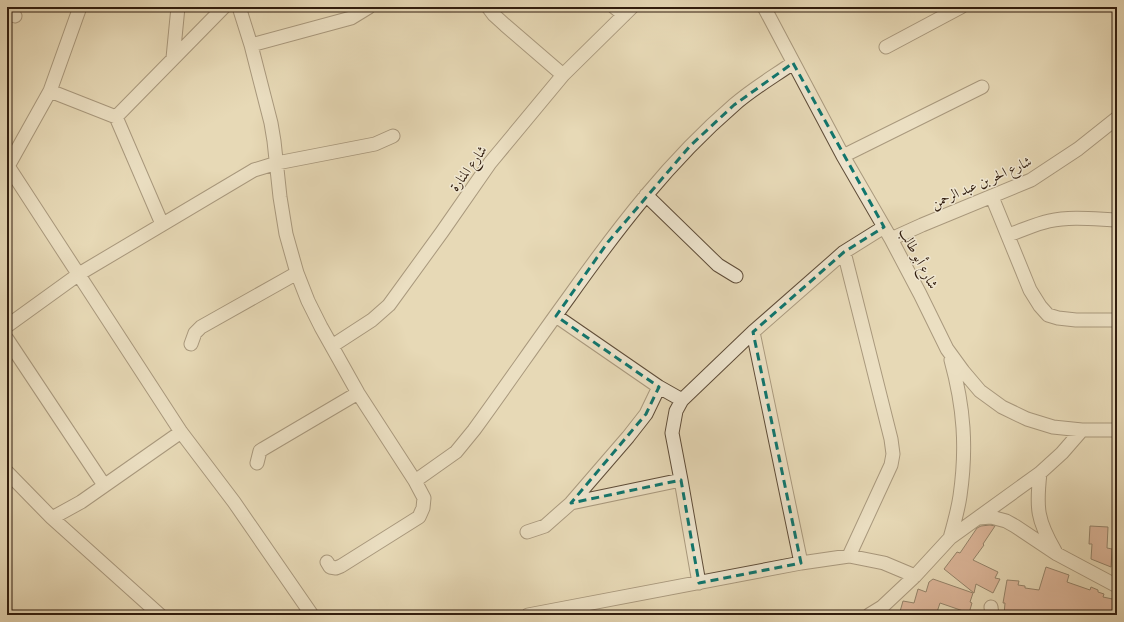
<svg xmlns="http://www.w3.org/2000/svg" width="1124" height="622" font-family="Vollkorn,Amiri,serif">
<rect width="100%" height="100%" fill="#e7d9b7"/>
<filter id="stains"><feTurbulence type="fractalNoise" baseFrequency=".005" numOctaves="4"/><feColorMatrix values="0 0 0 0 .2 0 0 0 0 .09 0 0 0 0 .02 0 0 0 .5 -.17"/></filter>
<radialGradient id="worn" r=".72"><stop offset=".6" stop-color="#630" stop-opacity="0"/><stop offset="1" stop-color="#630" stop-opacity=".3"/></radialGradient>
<path fill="#d08f7b" stroke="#311d0e" d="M990,525L995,526L983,544L984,545L973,560L998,572L995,578L1000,579L993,593L976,584L974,593L944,569L957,552L960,553L977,528L981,526Z
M1090,526L1108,527L1107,548L1112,549L1111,567L1091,559L1092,544H1089Z
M1046,567L1069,575L1067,582L1090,590L1091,587L1098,590V592L1104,594L1103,597L1117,600V615H1004L1005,603H1003L1007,580L1019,581L1018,585L1025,586V588L1039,590Z
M933,579L973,593L970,602L972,603L969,613L940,603L936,615H899L903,601L914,603L918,589L926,592L929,582Z"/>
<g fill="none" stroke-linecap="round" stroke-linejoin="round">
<g stroke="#5e4c38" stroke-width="15">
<path id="minor" d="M239,7L251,45L271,123L274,141L280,197L286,234L297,273L308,301L321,327L358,393L415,481L424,498L423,508L419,517L341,566L336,568L330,567L327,562
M488,7L494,15L505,25L563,75
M614,7L624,15
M764,7L843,156L891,239L920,294L947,349L963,371L980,391L1002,407L1027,419L1053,427L1082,430H1117
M7,11L15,16
M251,45L351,18L369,7
M886,47L961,7
M173,58L178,7
M50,91L116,117L162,224
M116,117L224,7
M843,156L982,87
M8,166L181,432L234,502L312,615
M7,168L50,91L80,7
M646,195L718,265L736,276
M992,197L1030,290L1040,306L1048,315L1058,318L1076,320H1117
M1008,235C1021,231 1035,224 1049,221C1071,216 1094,219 1117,220
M891,239L922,225L1031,180L1078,149L1117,118
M844,252L891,439L893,454L891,465L849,556
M556,316L659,387L682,400
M7,326L79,274L254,170L277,163L375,144L393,136
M753,332L801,563
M7,339L104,485
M191,344L195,333L201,327L297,273
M332,346L372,320L389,305L442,232L490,163L563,75L632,7
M257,463L260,451L263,449L358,393
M7,472L52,518L81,502L181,432
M1040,473C1036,508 1037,520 1055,551
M415,481L456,452L474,430C506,386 537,341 569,297C618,228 669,161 734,105C752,89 773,77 793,63
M571,503L681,480
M52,518L160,615
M979,518L991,517L1006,521L1015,526L1057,554L1117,586
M527,532L545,526L571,503L628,437L646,414L659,387
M950,538C954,524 958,510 960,496C967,448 964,407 951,360
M699,583L681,480L672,433L676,411L682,400L753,332L844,252L884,227
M991,607L992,615
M528,615L801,563L849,556L884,563L915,576
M869,615L882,607L915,576L950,538L1040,473L1062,453L1082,430"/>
</g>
<use href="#minor" stroke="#efe6d0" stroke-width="13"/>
</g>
<path d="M0 0H1124V622H0ZM793,63L884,227L844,252L753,332L801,563L699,583L681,480L571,503L646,414L659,387L556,316L608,242L690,146L734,105Z" fill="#e7d9b7" fill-opacity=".55" fill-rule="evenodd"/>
<path fill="none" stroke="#0f766e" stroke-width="3" stroke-dasharray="8 5" stroke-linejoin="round" d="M793,63L884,227L844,252L753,332L801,563L699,583L681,480L571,503L646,414L659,387L556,316L608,242L690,146L734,105Z"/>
<g text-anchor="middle" stroke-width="3" stroke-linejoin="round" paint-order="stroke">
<g font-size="14" fill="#311d0e" stroke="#efe6d0">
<text transform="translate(468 168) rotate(-54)" y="5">شارع المنارة</text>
<text transform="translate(981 182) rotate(-24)" y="5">شارع الحر بن عبد الرحمن</text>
<text transform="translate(919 258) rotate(62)" y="5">شارع أبو طالب</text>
</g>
</g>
<rect width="1124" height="622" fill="none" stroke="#e7d9b7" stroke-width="24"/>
<rect x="8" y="8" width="1108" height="606" fill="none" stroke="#311d0e" stroke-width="2"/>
<rect x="12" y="12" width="1100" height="598" fill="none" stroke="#311d0e"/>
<rect width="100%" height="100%" filter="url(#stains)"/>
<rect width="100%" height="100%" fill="url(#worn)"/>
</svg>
